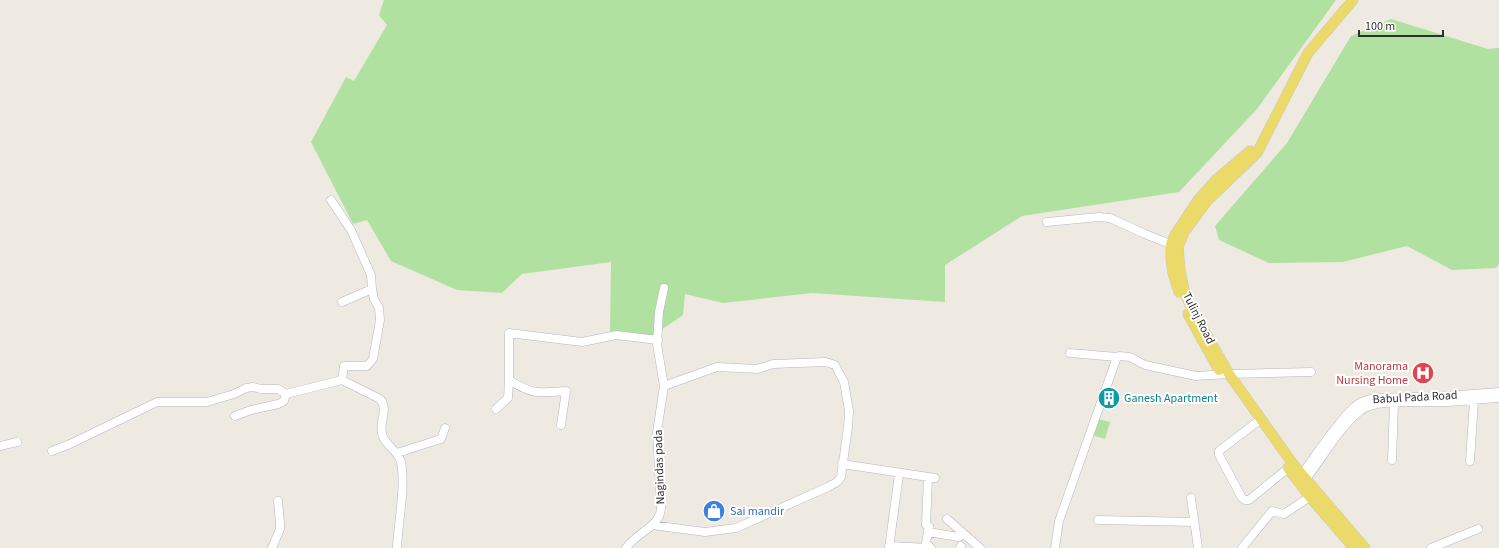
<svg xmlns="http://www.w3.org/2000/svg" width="1499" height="548" font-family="'Source Sans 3',sans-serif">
<rect width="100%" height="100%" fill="#eeeae1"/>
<path fill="#b0e1a1" d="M384,0H1336L1257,109L1179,192L1022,216L945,265V302L812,293L723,303L685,294L683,315L652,336L610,333L611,262L522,274L502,293L457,290L391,261L367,220L353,224L311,142L346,77L354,81L387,25L379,15Z
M1391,19L1488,49L1499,48V264L1496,268L1452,270L1407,246L1343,262L1269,263L1219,240L1215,226L1287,143L1351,36Z
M1098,419L1110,422L1105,439L1092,435Z"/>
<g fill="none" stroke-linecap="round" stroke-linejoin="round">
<g stroke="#b4b6c0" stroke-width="9">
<path id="minor" d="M331,200L351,230L371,275L372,289L374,299L379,308L380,320L373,359L367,366H344L342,380
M1047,222L1099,217L1110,218L1145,234L1175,246
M342,302L372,289
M1070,353L1117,357
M496,409L508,398L509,380
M235,416L251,410L278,404L284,401L286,394L342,380L380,399C389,409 379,422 382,434C385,446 398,450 401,462C406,487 398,522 397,548
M1257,422L1219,451V455L1242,498L1245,500H1249L1292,465
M561,425L566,391C538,393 533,395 509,380V333L582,342L616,335L658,340
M0,446L17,442
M52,451L70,444L157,402H207L234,394L246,388L253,387L261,389H278L286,394
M397,453L441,439L445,428
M1392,460L1394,403
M1470,461L1474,400
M842,464L935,478
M928,477L926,525L929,526L926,543L931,548
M1299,478C1315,457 1335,425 1354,407C1360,402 1366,400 1373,398L1446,396L1499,392
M1303,483C1320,462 1339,427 1360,411C1377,397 1424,404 1447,402C1464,401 1482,399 1499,398
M1191,498L1198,548
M947,519L980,548
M1098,520L1194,522
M652,525L705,532L736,528L828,487L837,482L841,477L848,427L849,411L844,382L835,365L826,362L773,364L757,369L717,367L664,386
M928,532L959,537L962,532
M889,546L929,548
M272,548L280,529V523L278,501
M626,548C635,535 652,529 658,518C660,515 661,509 661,506L657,432L664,386L657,344L659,312L664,288
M889,548L899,474
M960,548L961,546
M1055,548L1059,521L1117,357L1119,356L1130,357L1145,365L1196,376L1229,374L1311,372
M1242,548L1272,511L1284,514L1314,494
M1431,548L1478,529"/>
</g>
<g stroke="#c9c9c9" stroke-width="11">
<path id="major" d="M1353,0L1308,53L1257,153L1207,201L1184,232L1178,247L1180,270L1185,294L1194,313L1229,374L1293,464L1365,548
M1179,292L1173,273L1171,260V244L1175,235L1198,200L1216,180L1250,151
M1188,314L1219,370
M1288,468L1310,497L1354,548"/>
</g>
<use href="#minor" stroke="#fff" stroke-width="8"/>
<use href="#major" stroke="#ebda69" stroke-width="10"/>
</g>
<defs>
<g id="hospital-disc" transform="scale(1.15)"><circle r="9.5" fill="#e0444e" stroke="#fff"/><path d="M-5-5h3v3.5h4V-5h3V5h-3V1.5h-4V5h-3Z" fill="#fff"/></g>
<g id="building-disc" transform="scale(1.15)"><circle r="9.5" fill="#0f9aa8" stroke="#fff"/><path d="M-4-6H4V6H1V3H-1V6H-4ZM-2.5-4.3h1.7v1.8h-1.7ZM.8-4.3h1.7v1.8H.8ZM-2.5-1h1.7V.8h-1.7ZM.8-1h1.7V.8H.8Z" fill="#fff"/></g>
<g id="shop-disc" transform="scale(1.15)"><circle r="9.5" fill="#3f7fe0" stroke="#fff"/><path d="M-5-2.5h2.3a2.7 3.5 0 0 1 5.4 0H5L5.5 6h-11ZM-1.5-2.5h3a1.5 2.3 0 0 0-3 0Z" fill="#fff"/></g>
</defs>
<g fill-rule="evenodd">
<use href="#hospital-disc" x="1423" y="373"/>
<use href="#building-disc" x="1109" y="398"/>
<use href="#shop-disc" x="714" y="511"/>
</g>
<g text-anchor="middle" stroke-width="4" stroke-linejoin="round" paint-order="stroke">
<g font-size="12" fill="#2e2e2e" stroke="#fff">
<text transform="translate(1199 318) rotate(63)" y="4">Tulinj Road</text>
<text transform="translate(1415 397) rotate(-3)" y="4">Babul Pada Road</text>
<text transform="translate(659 467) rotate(-92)" y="4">Nagindas pada</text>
</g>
<g font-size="12" fill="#be3a42" stroke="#fff" text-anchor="end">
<text x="1408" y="370">Manorama<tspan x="1408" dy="14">Nursing Home</tspan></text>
</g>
<g font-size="12" fill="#0d838f" stroke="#fff" text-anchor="start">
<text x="1124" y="402">Ganesh Apartment</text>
</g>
<g font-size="12" fill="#366cbe" stroke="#fff" text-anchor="start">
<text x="730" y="515">Sai mandir</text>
</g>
</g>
<path d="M1359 30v6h84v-6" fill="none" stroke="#2e2e2e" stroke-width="2"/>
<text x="1365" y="30" font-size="12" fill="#2e2e2e" stroke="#ffffff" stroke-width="3" paint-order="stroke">100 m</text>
</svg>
